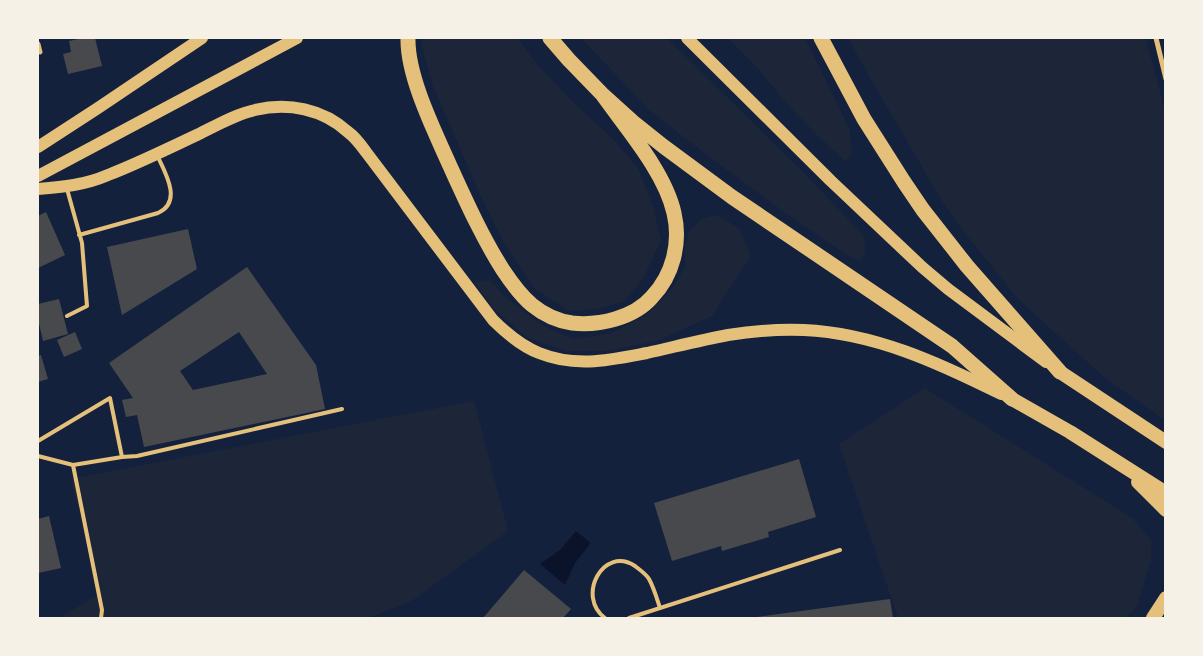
<svg xmlns="http://www.w3.org/2000/svg" width="1203" height="656" font-family="'Roboto Serif',serif">
<rect width="100%" height="100%" fill="#14213d"/>
<path fill="#1d2539" d="M421,38H518L535,62L572,101L613,139L638,168L652,203L661,240L643,279L623,302L596,309L569,311L534,288L504,243L483,201L433,86L422,46Z
M581,38H667L806,175L864,236L865,251L861,262L847,255L784,212L703,152L649,110Z
M728,38H805L849,128L852,152L846,162L818,136L787,104L753,63Z
M848,38H1146L1166,115L1165,420L1105,378L1019,300L967,236L942,201L874,85Z
M717,215L740,229L751,256L712,316L657,341L606,351H566L528,338L497,312L474,282L490,280L504,296L542,325L573,339L612,333L649,313L672,289L686,265L684,256L688,233L701,219Z
M925,388L1132,518L1151,540V560L1137,606L1126,618H898L839,444Z
M474,401L508,531L413,600L369,618H59L99,594L71,479Z"/>
<path fill="#0b132b" d="M576,531L591,543L575,563L565,585L540,564L560,550Z"/>
<path fill="#48494c" fill-rule="evenodd" d="M83,38H95L102,66L68,74L63,54L71,52L69,41Z
M46,212L65,255L38,268V216Z
M188,229L197,269L122,315L107,247Z
M247,267L316,365L325,409L144,447L137,415L126,417L122,400L133,398L109,363ZM239,332L267,374L193,390L180,371Z
M59,299L68,334L43,341L38,319V304Z
M75,332L82,349L64,357L57,340Z
M41,355L48,379L38,382V356Z
M799,459L816,517L768,532L769,537L722,551L721,546L672,561L654,503Z
M49,516L61,568L38,573V519Z
M524,570L571,609L563,618H483Z
M890,599L893,618H757V617Z"/>
<g fill="none" stroke-linecap="round" stroke-linejoin="round">
<path stroke="#e5c07b" stroke-width="4" d="M79,235L158,213C183,202 165,172 157,155
M67,316L87,306L82,243L67,189
M38,441L110,398L122,457L73,465L38,456
M122,457L137,456L342,409
M73,465L102,610L101,618
M605,618C576,597 603,545 635,566C640,570 646,574 649,579C654,588 657,599 660,608
M629,618L840,550"/>
<path stroke="#e5c07b" stroke-width="5" d="M1156,38L1166,79
M38,44L40,52"/>
<path stroke="#e5c07b" stroke-width="12" d="M687,38L831,181L922,267L948,289L1046,362
M38,147L98,108L202,38
M38,176L297,38
M38,189C63,187 85,185 108,175C139,163 169,148 199,134C217,125 236,114 255,110C288,102 323,109 348,132C355,137 361,145 366,152L493,320C506,333 521,346 539,353C576,368 610,360 647,353C674,347 701,340 728,335C753,331 779,329 804,330C874,333 939,363 1001,394"/>
<path stroke="#e5c07b" stroke-width="14" d="M1060,372L1166,442
M1012,399L1070,432L1166,493
M1138,482L1166,510
M1153,618L1166,598"/>
<path stroke="#e5c07b" stroke-width="15" d="M408,38C407,76 434,130 450,166C466,201 482,237 503,270C511,282 520,295 532,305C543,314 558,321 572,323C599,326 634,318 652,297C673,275 681,243 674,213C665,172 626,128 602,94
M550,38L569,60L602,94L633,122L663,146L732,197L952,346L1012,399
M821,38L864,119L904,182L923,210L967,266L1060,372"/>
</g>
<rect width="1203" height="656" fill="none" stroke="#f6f1e7" stroke-width="78"/>
</svg>
